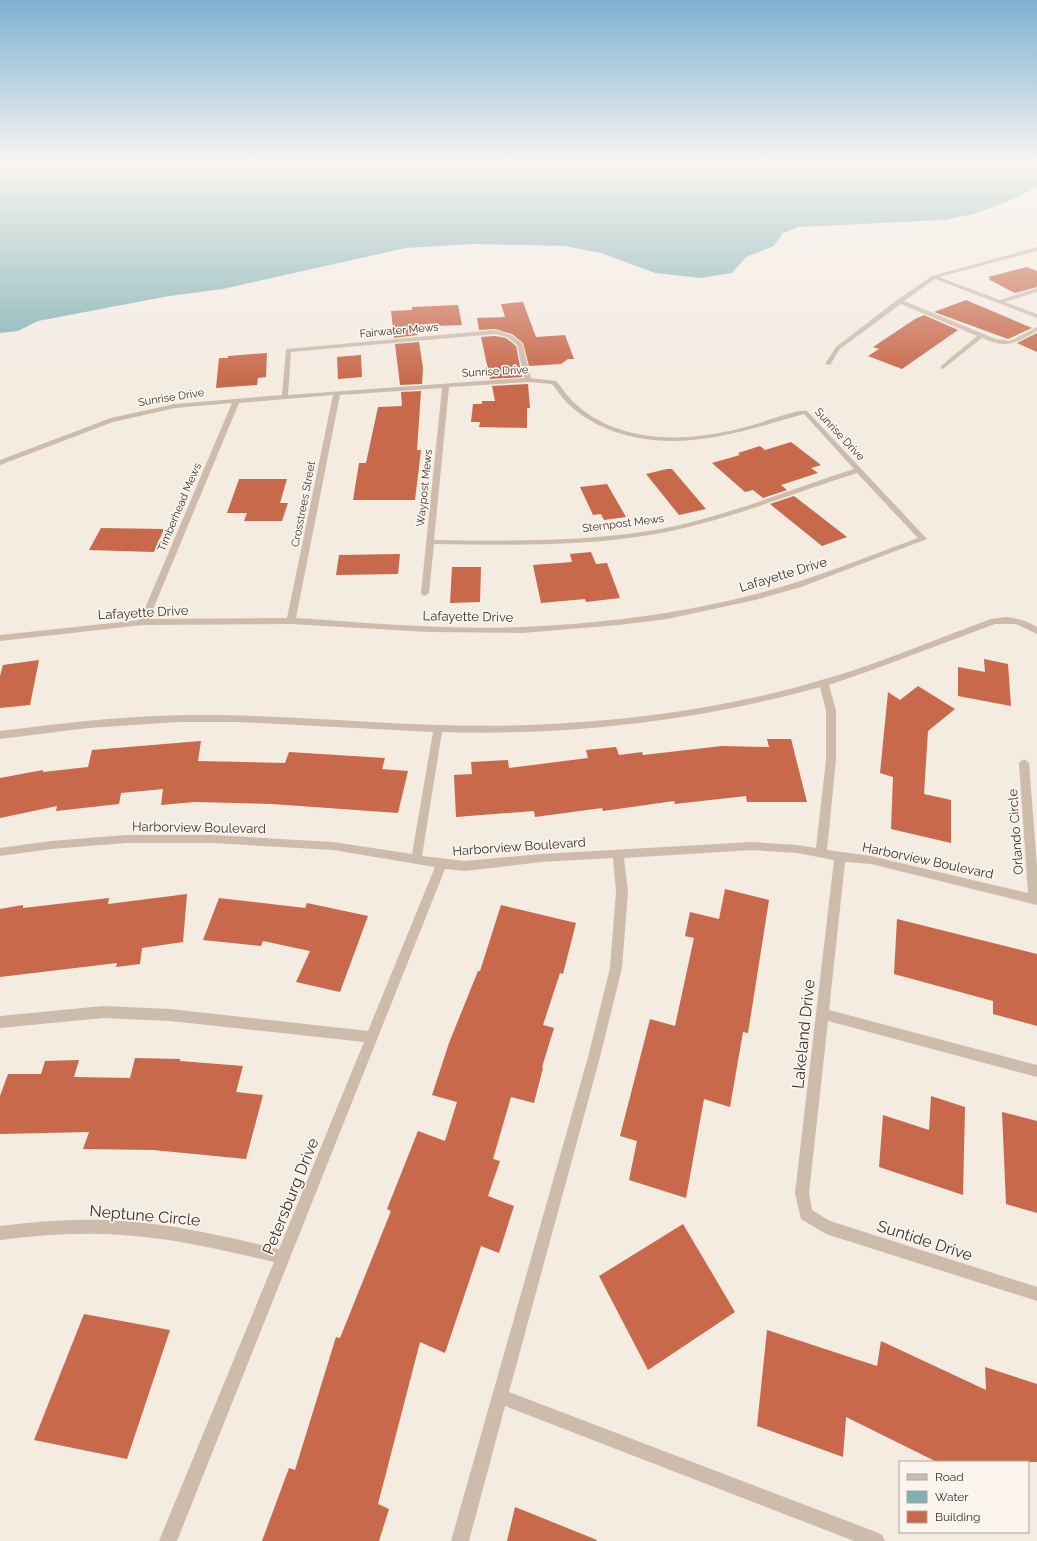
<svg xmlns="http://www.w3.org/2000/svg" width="1037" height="1541" font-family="Raleway,sans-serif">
<rect width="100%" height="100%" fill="#f4ebe1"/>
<path fill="#7fb0b2" d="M0,166H1037V187L1007,202L974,214L944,220L799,227L783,233L774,246L746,257L732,273L700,278L655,273L601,253L565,246L473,244L406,248L223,289L169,296L38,321L18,331L0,333Z"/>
<path fill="#c8694b" d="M1027,267L1037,271V287L1015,293L988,279H991L988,277Z
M966,300L1032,328L1008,339L934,312Z
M523,302L536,337L565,335L574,359H568L561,364L529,366L523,343L512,334L495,329L479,330L477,318L505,317L501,304Z
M458,305L462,325L437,326L438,329L417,330L418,335L394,338L391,311L412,310V307Z
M924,315L958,330L902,369L868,356L879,349L873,347L915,319Z
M1037,333V352L1017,343Z
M495,336L506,338L516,346L522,377L490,379L481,337Z
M419,342L423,368L422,384L400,385L395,344Z
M267,353L266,377L258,378L257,385L216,388L219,358H228V356Z
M361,355L362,377L338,379L337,357Z
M528,384L530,408H527V428L479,427L480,422H471L473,404H482V401H495L492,386Z
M421,391L417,450H421L415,500H353L359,463H366L378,407L402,406L401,392Z
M791,442L821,465L811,468L818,473L781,485L787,490L763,498L753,490L745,492L712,463L740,455L738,453L760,446L765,450Z
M667,469H672L706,509L679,515L646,474Z
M239,479H287L280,503H288L282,521H244L247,513H227Z
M607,484L626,517L604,520L601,514L593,515L580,487Z
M794,496L847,537L822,546L770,504Z
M101,528L164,529L154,552L89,550Z
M591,552L596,564L607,563L620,598L586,602L585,599L541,603L533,565L572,562L570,554Z
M400,554L398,574L336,575L339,555Z
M452,567H481L480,602L450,603Z
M984,659L1008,664L1011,706L958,696V667L985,672Z
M39,660L30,705L0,708V676L3,665Z
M918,686L955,709L928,731L924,794L951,800V843L891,829L893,777L880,773L888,692L900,700Z
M767,739H791L807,802H747L746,796L675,804L674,801L603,811L602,808L535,817L534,811L456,817L454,775L472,774L471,762L508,760L509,768L588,758L586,750L616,747L619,755L642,752L643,755L722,746L769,747Z
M201,741L198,761L285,763L289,752L385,758L382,769L408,771L398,813L272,804L195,802L161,805L163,789L121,793L119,804L56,811L57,806L0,818V778L43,770V772L88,767L92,750Z
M725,889L769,900L748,1033L743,1032L730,1107L704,1099L686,1198L629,1180L637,1141L620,1136L650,1019L675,1026L694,938L685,936L690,912L719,919Z
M187,894L183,942L142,948L140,964L116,967L117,963L0,977V909L23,905V908L109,898L108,904Z
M219,898L305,908L307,903L368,916L340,992L296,982L310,951L263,941L261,946L203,940Z
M501,905L576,923L563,974L560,973L543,1025L554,1028L542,1067L543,1068L534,1103L511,1097L493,1159L500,1161L488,1196L514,1206L499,1253L481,1246L445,1353L420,1342L378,1504L389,1509L379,1541H262L289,1468L295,1470L336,1337L340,1338L391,1211L387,1209L418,1131L445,1141L457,1102L432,1095L449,1043L478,971H480Z
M897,919L1037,954V1026L993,1014V1001L894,974Z
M135,1058L180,1059V1061L243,1066L236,1092L263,1095L246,1159L153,1150L83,1149L89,1132L0,1134V1096L8,1074H41L45,1061L79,1060L74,1077L130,1078Z
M931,1096L965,1107L963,1195L879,1167L883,1115L929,1130Z
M1002,1112L1037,1121V1213L1006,1204Z
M683,1224L735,1312L648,1370L599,1276Z
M84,1314L170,1330L127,1459L34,1440Z
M767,1330L877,1366L881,1341L986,1390L985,1367L1037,1384V1462H937L846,1417L843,1457L757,1426Z
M515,1507L597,1540L596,1541H507Z"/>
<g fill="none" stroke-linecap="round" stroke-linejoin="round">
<path fill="#cdbbac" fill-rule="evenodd" d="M1037,247V251L939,277L1000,300L1037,288V292L1005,302L1037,314V318L935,279L904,301L996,339L1010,341L1037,327V331C1013,344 1008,349 982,338L943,369L941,368V366L977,336L901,304L840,349L830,365L825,364L836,347L897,300L932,276Z
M495,330L511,335L522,343L531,378L556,381C563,389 569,399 578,406C624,446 694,442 749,426C762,423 797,409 807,411L927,539L801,587L755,600L667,619L619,625L522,633L429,632L291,624L143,625L0,641V635L140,620L232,403L175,408L113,422L0,465V460L111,418L175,404L282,395L286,349ZM495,334L507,337L517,345L524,378L288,395L291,352ZM528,382L552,384C559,393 565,402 574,409C588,421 605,429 622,434C684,452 744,431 804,414L854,469C788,490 723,518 655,530C582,542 507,541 434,540L449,387ZM442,388L421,593L422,595L425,596L429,593L434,544C507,545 582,547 655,534C724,522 790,494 857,473L918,538C863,558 809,581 752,595C679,614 597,624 522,627C447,630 371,623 296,618L340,395ZM333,395L287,618L149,619L239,403Z
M1006,617C1017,618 1027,621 1037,627V634L1016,624H995L872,670L829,685L836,710V760L827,850L871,856L1028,893L1019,763L1024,759L1029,763L1037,866V905L871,864L845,862L829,1010L1037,1065V1077L828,1021L809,1193L812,1210L830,1221L1037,1287V1301L826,1234L801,1219L795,1193L834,860L797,853L752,850L624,858L628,892L622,968L600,1057L509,1392L876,1532L882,1535L885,1541H854L505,1406L469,1541H451L588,1057L610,968L616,892L613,858L541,862L465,871L445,869L177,1541H159L274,1262C223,1250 173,1238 121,1235C81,1232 40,1235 0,1240V1226C40,1221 80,1218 121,1221C175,1224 227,1237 279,1249L364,1042L170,1021L103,1018L0,1028V1016L103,1006L170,1009L368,1031L435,867L333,850L213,843H126L51,849L0,856V848L51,841L126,835H213L333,842L412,854L433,732L238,722H179L88,728L0,739V731C70,722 141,714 212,715C318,716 424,729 530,725C629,721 729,708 825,679C881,663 936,639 991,619ZM820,687L826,710V760L816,848L797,845L752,842L541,854L465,861L422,856L442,732C569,736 698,721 820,687Z"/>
</g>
<linearGradient id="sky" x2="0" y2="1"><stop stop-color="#7eb2d2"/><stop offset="0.43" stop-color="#faf6f2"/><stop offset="1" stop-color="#faf6f2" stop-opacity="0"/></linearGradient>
<rect width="1037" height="382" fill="url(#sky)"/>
<g text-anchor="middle" stroke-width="3.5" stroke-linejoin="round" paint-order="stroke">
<g font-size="11" fill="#3b302b" stroke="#fbf5ee">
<text transform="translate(399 330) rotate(-5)" y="4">Fairwater Mews</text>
<text transform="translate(495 371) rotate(-3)" y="4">Sunrise Drive</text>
<text transform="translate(171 397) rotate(-9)" y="4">Sunrise Drive</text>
<text transform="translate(840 434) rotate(47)" y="4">Sunrise Drive</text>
<text transform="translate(424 488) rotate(-84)" y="4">Waypost Mews</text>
<text transform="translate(303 504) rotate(-79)" y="4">Crosstrees Street</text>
<text transform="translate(179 507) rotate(-67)" y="4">Timberhead Mews</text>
<text transform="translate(623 523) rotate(-7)" y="4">Sternpost Mews</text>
</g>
<g font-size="13" fill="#3b302b" stroke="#fbf5ee">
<text transform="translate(783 574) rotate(-17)" y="5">Lafayette Drive</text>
<text transform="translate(143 612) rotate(-3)" y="5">Lafayette Drive</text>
<text transform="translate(468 616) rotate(1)" y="5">Lafayette Drive</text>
<text transform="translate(199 827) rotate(1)" y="5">Harborview Boulevard</text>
<text transform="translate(1015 832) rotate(-94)" y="5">Orlando Circle</text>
<text transform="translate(519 846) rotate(-4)" y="5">Harborview Boulevard</text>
<text transform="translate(928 860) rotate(12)" y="5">Harborview Boulevard</text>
</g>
<g font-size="16" fill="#3b302b" stroke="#fbf5ee">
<text transform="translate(803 1034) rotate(-84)" y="6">Lakeland Drive</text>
<text transform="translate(290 1196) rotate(-68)" y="6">Petersburg Drive</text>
<text transform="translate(145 1215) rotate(5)" y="6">Neptune Circle</text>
<text transform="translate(925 1240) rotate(18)" y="6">Suntide Drive</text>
</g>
</g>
<rect x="899" y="1461" width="130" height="72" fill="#fbf5ee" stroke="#aea6a0"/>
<rect x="907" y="1474" width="20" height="6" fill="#cdbbac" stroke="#aea6a0"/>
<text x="935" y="1481" font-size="12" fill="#3b302b">Road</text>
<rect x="907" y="1491" width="20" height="12" fill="#7fb0b2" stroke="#aea6a0"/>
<text x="935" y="1501" font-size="12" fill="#3b302b">Water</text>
<rect x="907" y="1511" width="20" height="12" fill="#c8694b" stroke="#aea6a0"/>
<text x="935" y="1521" font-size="12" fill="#3b302b">Building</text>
</svg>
